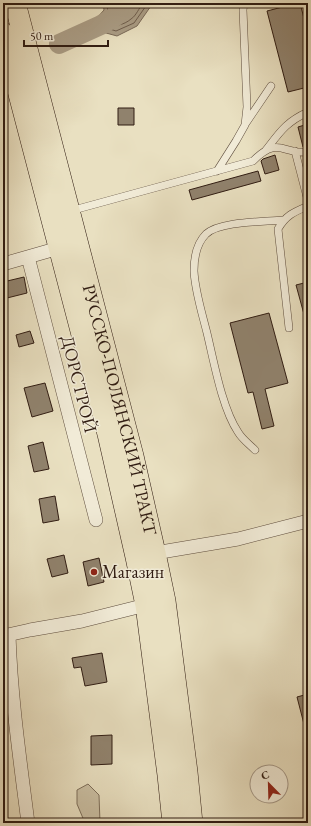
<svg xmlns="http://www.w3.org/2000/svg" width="311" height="826" font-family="'EB Garamond',serif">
<rect width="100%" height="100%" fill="#e9e0c1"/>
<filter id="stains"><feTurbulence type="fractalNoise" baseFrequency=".005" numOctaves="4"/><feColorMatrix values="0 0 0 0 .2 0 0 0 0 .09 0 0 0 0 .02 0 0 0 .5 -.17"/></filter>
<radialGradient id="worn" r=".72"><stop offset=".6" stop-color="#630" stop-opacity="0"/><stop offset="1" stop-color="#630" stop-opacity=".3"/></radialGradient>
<path fill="#cabfa3" stroke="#7d6e5a" d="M88,784L99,795L100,823H85L77,804V790Z"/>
<path fill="#aa9d86" stroke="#796958" d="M103,3H153L137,26L117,36L88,28L104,10Z"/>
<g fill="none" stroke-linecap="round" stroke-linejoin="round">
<path stroke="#6d5c4c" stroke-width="1" d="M107,3L108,12L97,25L116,31L134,23L148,3
M113,3V13L106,22C113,28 124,25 131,19C136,16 139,8 143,3"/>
<path stroke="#aa9d86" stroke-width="20" d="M59,44L101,25L116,16L121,3"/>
</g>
<path fill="#90826d" stroke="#301c12" d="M298,3H300L308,34V87L288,92L267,11Z
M118,108H134V125H118Z
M308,124V147H303L298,127Z
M275,155L279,170L265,174L261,161L263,159Z
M258,171L261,181L192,200L189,190Z
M24,277L27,293L3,299V282Z
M308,282V318H305L296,285Z
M269,313L288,383L265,389L274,426L262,429L253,392L248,393L230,323Z
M30,331L34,343L19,347L16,335Z
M45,383L53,411L32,417L24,388Z
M43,442L49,469L34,472L28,446Z
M55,496L59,520L43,523L39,499Z
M64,555L68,573L52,577L47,559Z
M99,558L104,582L88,586L83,562Z
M102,653L107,682L85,686L81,667L74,668L72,658Z
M308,694V728H305L297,697Z
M112,735V764L91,765V736Z"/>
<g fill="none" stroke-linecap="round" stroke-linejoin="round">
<g stroke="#5e4d3e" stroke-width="8">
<path id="lane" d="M246,123L271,86
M266,150C280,132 286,122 308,112
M295,151L308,201
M217,171L236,141L245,125L247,107L243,10L244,3
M70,211L253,161C279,135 283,155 308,152
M289,328L278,229C286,215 294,212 308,206
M255,450C249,444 242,439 238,432C222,408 214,362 207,333C202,313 195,291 194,271C194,258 197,243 206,234C220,221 264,222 283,220"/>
</g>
<g stroke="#5e4d3e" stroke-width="14">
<path id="street" d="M28,257L96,520
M3,264L59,248
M155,553L238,539L308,521
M9,635C11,698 20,760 28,823
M3,636L30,630L82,621L146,605"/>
</g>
<g stroke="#301c12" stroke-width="22">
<g id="primary">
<path id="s1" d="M15,3L133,456L155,553L165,601L187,772L192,823"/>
<path d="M3,33L108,434L136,557L146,605L168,775L173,823"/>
</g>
</g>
<use href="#lane" stroke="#f1ebd7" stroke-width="7"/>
<use href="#street" stroke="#f1ebd7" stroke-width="13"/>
<use href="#primary" stroke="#e9e0c1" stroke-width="21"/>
</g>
<circle fill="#8f2418" stroke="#f1ebd7" stroke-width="1.5" cx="94" cy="572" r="4"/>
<g text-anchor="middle" stroke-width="3" stroke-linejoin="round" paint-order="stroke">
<g font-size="18" fill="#301c12" stroke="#f1ebd7">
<text transform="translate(79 384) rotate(76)" y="6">ДОРСТРОЙ</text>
<text dy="6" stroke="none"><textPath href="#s1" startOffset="420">РУССКО-ПОЛЯНСКИЙ ТРАКТ</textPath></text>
</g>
<g font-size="18" fill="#301c12" stroke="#f1ebd7" text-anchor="start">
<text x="102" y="578">Магазин</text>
</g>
</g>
<rect width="311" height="826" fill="none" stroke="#e9e0c1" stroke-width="16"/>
<rect x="4" y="4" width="303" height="818" fill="none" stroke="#301c12" stroke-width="2"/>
<rect x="8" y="8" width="295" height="810" fill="none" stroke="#301c12"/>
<g transform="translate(269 784) rotate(337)"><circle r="19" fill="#f1ebd7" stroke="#a49888"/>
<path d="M0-3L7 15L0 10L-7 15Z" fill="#8f2418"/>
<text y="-6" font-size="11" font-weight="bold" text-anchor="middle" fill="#301c12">С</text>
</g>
<path d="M24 40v6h84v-6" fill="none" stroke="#301c12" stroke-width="2"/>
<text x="30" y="40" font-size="12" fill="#301c12" stroke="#f1ebd7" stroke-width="3" paint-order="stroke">50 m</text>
<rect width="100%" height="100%" filter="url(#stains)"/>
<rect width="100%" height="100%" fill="url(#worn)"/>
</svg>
